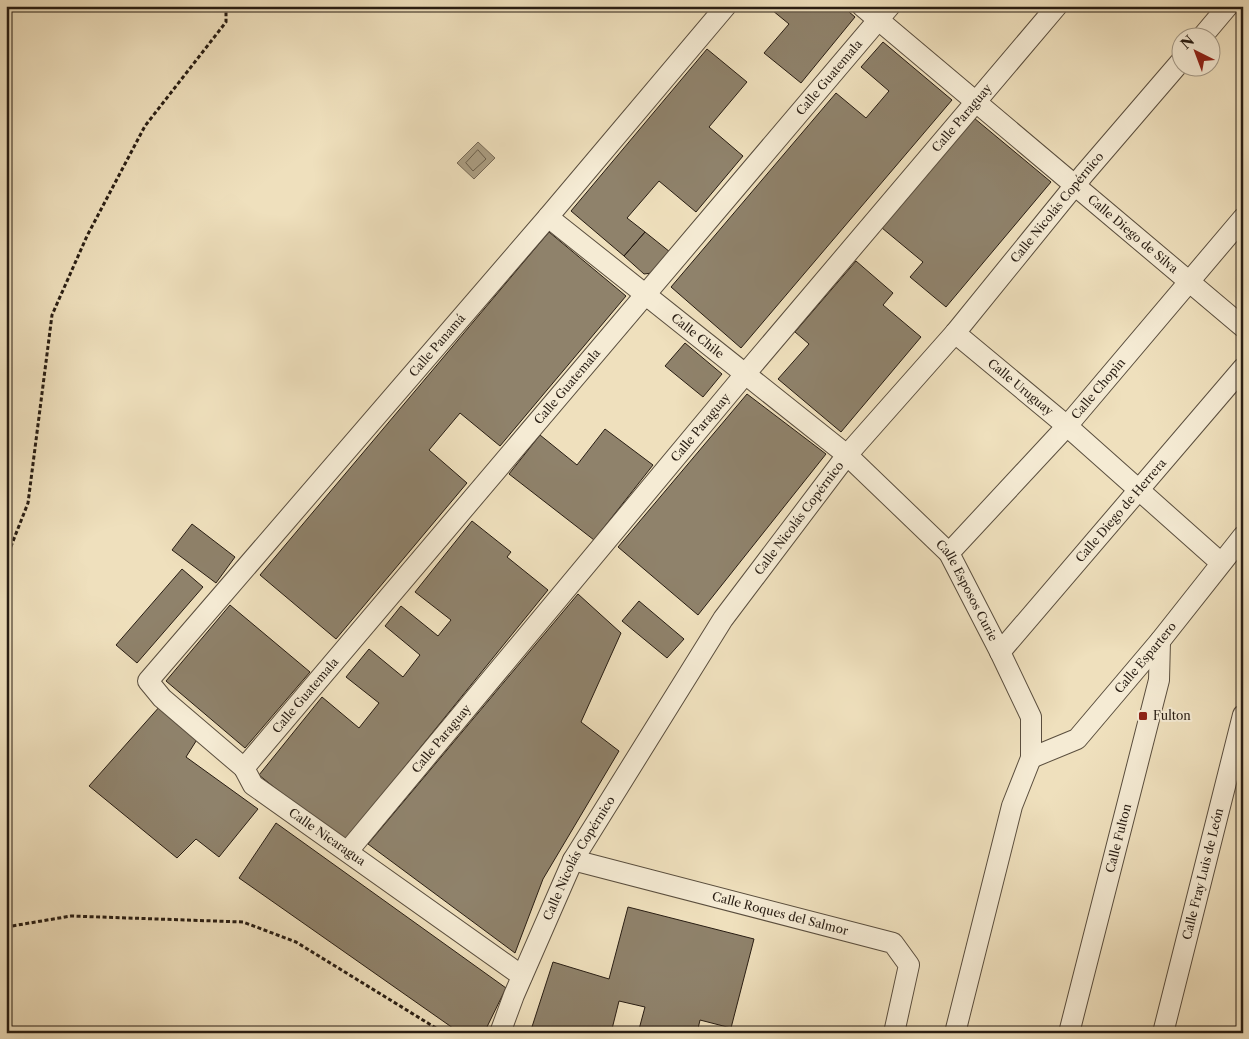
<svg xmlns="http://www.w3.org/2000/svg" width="1249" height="1039" font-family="'Libre Caslon Text',serif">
<rect width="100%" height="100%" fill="#efe0bd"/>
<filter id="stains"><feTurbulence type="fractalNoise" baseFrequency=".004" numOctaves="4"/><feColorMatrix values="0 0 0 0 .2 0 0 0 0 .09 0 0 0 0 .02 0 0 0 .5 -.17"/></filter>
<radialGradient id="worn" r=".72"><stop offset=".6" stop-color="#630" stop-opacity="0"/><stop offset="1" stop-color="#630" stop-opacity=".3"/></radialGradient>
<path fill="#ab9e83" stroke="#776a56" d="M478,142L495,158L474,179L457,163Z"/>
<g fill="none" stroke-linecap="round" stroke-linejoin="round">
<path stroke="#6a5e4b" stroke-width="1" d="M478,150L486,159L473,171L466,163Z"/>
</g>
<path fill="#8f826b" stroke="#281d13" d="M767,6H842L855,17L801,83L764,53L789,24Z
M883,42L952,100L741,348L671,287L836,93L866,118L889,91L861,67Z
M707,49L747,82L709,127L743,156L696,212L659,181L627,218L645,232L624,256L571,211Z
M974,118L1051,182L946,307L910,277L923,262L882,228Z
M549,232L626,296L500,446L460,413L429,450L467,483L336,639L260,575Z
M645,232L670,252L652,273L644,274L624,256Z
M856,261L893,293L883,305L921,337L841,432L778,379L809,344L795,332Z
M685,343L722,374L703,397L665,366Z
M747,394L826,454L698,615L618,547Z
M605,429L653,465L594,540L509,474L540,435L577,465Z
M472,521L511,552L507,557L548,590L343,843L259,775L322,697L359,728L379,703L346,677L369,649L403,677L420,655L385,626L401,606L438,636L451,620L415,592Z
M192,524L235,557L216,583L172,550Z
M182,569L203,587L137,663L116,645Z
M578,594L621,633L581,722L619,751L543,879L515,953L368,844Z
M639,601L684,639L667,658L622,621Z
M230,605L310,672L245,748L166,681Z
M161,705L198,738L186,757L258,809L219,857L196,839L177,858L89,786Z
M276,823L506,988L484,1033H460L239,878Z
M628,907L754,939L731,1028L700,1020L697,1033H638L645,1007L619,1001L611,1033H530L553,962L609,979Z"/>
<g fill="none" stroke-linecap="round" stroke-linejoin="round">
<g stroke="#5a4e3e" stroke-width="22">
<g id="minor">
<path id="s1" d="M862,6L1243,327"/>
<path d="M1201,38L1228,6"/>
<path id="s2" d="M548,217L847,455L949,553L1000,652L1031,717V758L1012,806L955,1033"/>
<path id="s3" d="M955,333L1067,426L1221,563"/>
<path id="s4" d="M949,553L1067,426L1243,218"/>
<path id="s5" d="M1000,652L1243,368"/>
<path id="s6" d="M1031,758L1077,739L1160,641L1243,536"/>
<path id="s7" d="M244,768L890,6"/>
<path id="s8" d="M348,851L746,373L1057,6"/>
<path id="s9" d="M573,860L893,943L909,965L894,1033"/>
<path id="s10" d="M522,976L253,785L244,768L162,698L148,681L548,217L726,6"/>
<path id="s11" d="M500,1033L514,995L573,860L723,619L847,455L955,333L1084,174L1182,60"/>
<path id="s12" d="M1069,1033L1159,680L1160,641"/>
<path id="s13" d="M1163,1033L1243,715"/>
</g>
</g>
<path stroke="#281d13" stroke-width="3" stroke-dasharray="4 2.5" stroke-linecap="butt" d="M6,559L28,503L52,315L87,236L145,126L226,22V6
M6,927L71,916L243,922L296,942L444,1033"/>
<use href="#minor" stroke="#f5ebd4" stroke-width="20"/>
</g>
<rect fill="#8f2418" stroke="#f5ebd4" stroke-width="2" x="1138" y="711" width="10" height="10" rx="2.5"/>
<g text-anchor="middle" stroke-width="4" stroke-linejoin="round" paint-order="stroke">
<g font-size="12" fill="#281d13" stroke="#f5ebd4">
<text dy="4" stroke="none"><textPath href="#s7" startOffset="905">Calle Guatemala</textPath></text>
<text dy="4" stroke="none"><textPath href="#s8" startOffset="956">Calle Paraguay</textPath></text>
<text dy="4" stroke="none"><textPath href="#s11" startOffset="1002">Calle Nicolás Copérnico</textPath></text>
<text dy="4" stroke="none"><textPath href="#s1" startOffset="354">Calle Diego de Silva</textPath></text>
<text dy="4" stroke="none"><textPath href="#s2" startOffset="191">Calle Chile</textPath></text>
<text dy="4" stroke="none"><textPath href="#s10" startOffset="922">Calle Panamá</textPath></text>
<text dy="4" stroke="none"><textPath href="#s7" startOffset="500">Calle Guatemala</textPath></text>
<text dy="4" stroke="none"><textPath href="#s3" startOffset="85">Calle Uruguay</textPath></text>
<text dy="4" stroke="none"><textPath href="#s4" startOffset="222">Calle Chopin</textPath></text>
<text dy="4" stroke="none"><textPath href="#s8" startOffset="551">Calle Paraguay</textPath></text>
<text dy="4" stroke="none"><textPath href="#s5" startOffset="186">Calle Diego de Herrera</textPath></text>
<text dy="4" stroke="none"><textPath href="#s11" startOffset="598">Calle Nicolás Copérnico</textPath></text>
<text dy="4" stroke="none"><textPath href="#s2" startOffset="565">Calle Esposos Curie</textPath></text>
<text dy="4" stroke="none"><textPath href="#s6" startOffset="156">Calle Espartero</textPath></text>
<text dy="4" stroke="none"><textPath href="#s7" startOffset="95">Calle Guatemala</textPath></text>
<text dy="4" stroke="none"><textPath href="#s8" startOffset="146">Calle Paraguay</textPath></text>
<text transform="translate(327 837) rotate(35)" y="4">Calle Nicaragua</text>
<text dy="4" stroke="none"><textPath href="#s12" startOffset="201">Calle Fulton</textPath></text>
<text dy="4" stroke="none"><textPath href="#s11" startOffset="192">Calle Nicolás Copérnico</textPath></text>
<text dy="4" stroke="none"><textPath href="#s13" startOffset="164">Calle Fray Luis de León</textPath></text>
<text dy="4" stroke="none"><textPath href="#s9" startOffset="214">Calle Roques del Salmor</textPath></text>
</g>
<g font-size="12" fill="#281d13" stroke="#f5ebd4" text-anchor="start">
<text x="1153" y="720">Fulton</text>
</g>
</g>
<rect width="1249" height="1039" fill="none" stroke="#efe0bd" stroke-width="25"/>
<rect x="8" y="8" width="1234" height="1024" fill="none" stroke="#281d13" stroke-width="2.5"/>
<rect x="12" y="12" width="1224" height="1014" fill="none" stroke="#281d13"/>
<g transform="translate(1196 52) rotate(318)"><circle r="24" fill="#f5ebd4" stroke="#a39987"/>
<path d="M0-4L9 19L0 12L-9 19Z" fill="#8f2418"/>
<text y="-8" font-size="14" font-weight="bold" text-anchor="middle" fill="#281d13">N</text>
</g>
<rect width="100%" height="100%" filter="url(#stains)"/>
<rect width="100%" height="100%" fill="url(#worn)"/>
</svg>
